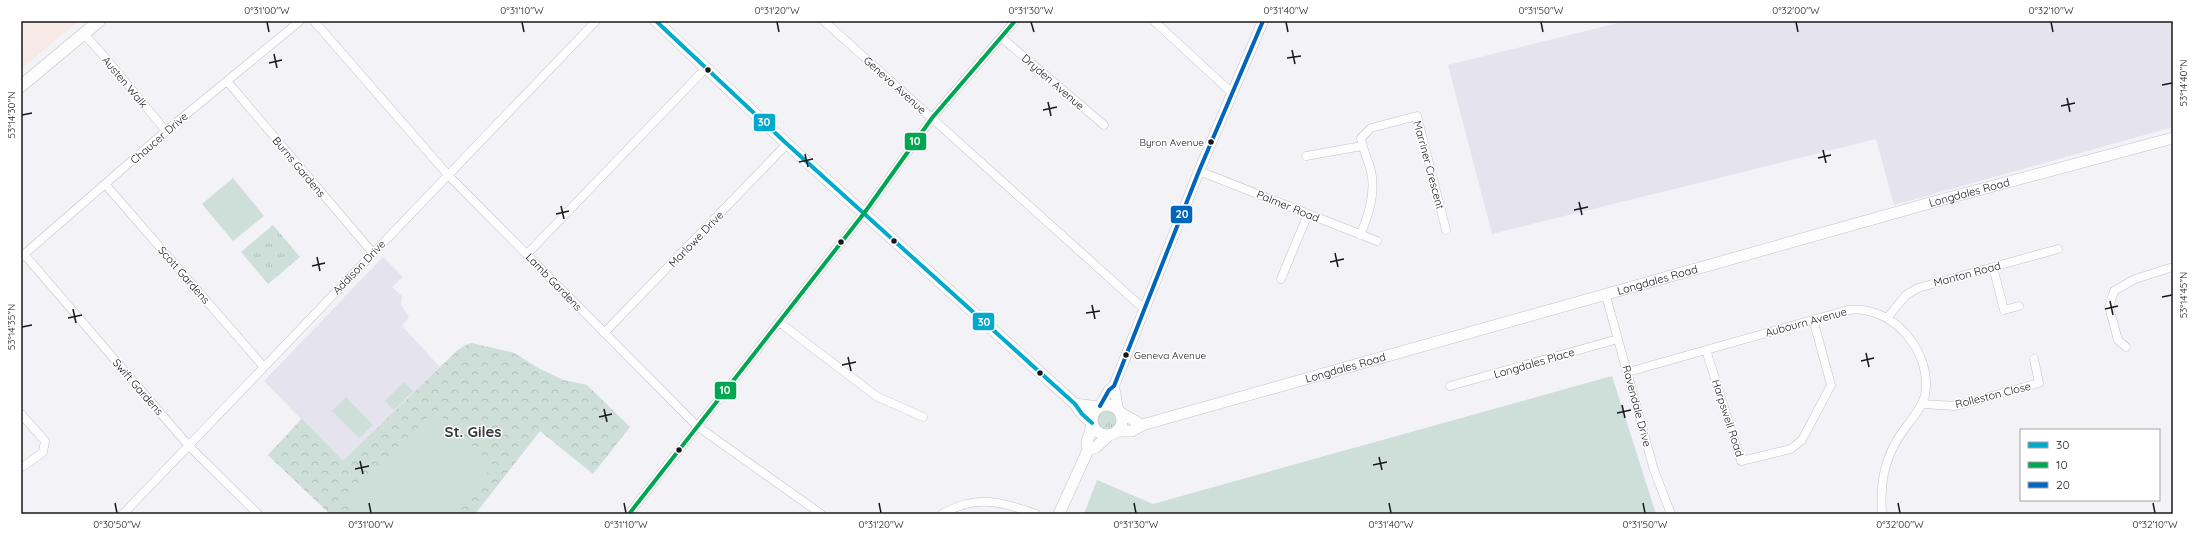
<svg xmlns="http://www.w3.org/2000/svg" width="2194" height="535" font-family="Quicksand,sans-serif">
<defs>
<pattern id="grass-tufts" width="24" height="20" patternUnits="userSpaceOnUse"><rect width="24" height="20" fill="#cddfd8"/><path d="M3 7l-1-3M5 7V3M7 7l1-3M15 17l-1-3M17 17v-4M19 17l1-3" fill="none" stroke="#afbfb9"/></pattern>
<pattern id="park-crowns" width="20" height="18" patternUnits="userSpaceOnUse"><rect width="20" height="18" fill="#cddfd8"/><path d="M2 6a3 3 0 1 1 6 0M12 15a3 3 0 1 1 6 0" fill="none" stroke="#afbfb9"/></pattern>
</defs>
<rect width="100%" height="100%" fill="#f3f2f7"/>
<path fill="#f7e9e5" d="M21,21H78L21,69Z"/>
<path fill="#e5e3ed" d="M1626,21H2173V127L1894,205L1876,139L1492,234L1448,65Z
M383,257L403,277L392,287L402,296L401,304L409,317L402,326L440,367L464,345L471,343L514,353L538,368L563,380L587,385L540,431L475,514H330L268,455L301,419L264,381Z"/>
<path fill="url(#grass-tufts)" d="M273,225L300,257L268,284L241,252Z
M1096 420a11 11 0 1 1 22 0a11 11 0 1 1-22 0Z"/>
<path fill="url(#park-crowns)" d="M471,343L514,353L538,368L563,380L587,385L630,427L593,474L540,431L475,514H330L268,455L302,419L343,461L458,350Z"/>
<path fill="#cddfd8" d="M233,178L264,216L233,241L202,204Z
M1612,376L1656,514H1084L1097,480L1153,504Z
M404,382L413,391L394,410L385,401Z
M346,397L373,425L359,438L332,411Z
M435,410L494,466L448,514H366L350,499Z"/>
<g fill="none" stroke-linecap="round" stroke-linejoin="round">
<g stroke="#c4c3c7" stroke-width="9">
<path id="minor" d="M314,21L448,175L697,426L821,514
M824,21L1144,309
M1154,21L1232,93
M84,34L103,55L166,131
M1002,38L1104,125
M227,81L372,252
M1306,156L1362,146
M1199,171L1377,241
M105,184L263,366
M1360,235C1369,215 1376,193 1371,171C1368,160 1363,150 1361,138L1371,128L1417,116L1446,230
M24,254L188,445L258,514
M527,254L705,69
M21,257L166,131L300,21
M1993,267L2004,310L2019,306
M1281,279L1308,214
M1606,296L1654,470L1671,514
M1887,318L1906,295L1918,288L2058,249
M779,322L876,396L923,417
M604,333L787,144
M2126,347L2118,340L2109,307L2114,291L2135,279L2173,267
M1706,350L1741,461L1791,449L1802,440L1831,385L1813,319
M1628,372L1848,310C1892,304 1933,352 1925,395C1922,408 1911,420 1903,431C1884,458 1880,482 1882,514
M1450,386L1618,339
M1922,404L1956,406L2039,383L2034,359
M21,414L45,441L43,452L24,466H21
M123,514L596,21
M629,514L865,212L932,118L1015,21
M942,514C977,494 1001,502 1036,514"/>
</g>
<g stroke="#c4c3c7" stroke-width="11">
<path id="tertiary" d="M1114,386L1118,409
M1100,406L1109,390L1114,386L1199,171L1263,21"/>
</g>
<g stroke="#c4c3c7" stroke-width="12">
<g id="secondary">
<path d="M656,21L787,144L1075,404L1082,414L1092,423"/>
<path d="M1075,404L1098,407"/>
<circle cx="1107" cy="420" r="15"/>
<path d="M1121,413L1142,425"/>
<path id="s1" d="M1117,431H1132L1142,425L1937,201L2173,138"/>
<path d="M1088,450L1096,447L1109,435"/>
<path d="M1059,514L1088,450L1087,442L1092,426"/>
</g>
</g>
<g stroke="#c4c3c7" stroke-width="13">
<path id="primary" d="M21,86L99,21"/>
</g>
<use href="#minor" stroke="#fdfdfe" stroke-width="8"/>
<use href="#tertiary" stroke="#fdfdfe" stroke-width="10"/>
<use href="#secondary" stroke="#fdfdfe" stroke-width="11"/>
<use href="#primary" stroke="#fdfdfe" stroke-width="12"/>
<g stroke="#fff" stroke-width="7">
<path id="bus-1" d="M656,21L787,144L1075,404L1082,414L1092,423"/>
</g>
<g stroke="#fff" stroke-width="7">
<path id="bus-2" d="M629,514L865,212L932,118L1015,21"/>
</g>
<g stroke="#fff" stroke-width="7">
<path id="bus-3" d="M1100,406L1109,390L1114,386L1199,171L1263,21"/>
</g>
<use href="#bus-1" stroke="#00a9ce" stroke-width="4"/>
<use href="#bus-2" stroke="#00a651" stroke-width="4"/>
<use href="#bus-3" stroke="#0065bd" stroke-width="4"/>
</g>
<path fill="none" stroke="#18171b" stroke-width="1.5" d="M267,22L269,32M522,22L524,32M777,22L779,32M1031,22L1034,32M1286,22L1288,32M1541,22L1543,32M1796,22L1798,32M2051,22L2053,32M1292,50L1295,64M274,54L277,68M1287,58L1301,56M269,63L282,60M2162,85L2172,83M2067,98L2070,112M1048,102L1051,116M2061,106L2075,103M1043,110L1057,107M22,115L32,113M1823,150L1826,163M805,154L808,167M1818,158L1831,155M799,162L813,159M1579,202L1582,215M561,206L564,219M1574,210L1588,207M556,214L569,211M1335,253L1338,267M317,257L320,271M1330,262L1344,259M312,266L325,263M2162,297L2172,295M2110,301L2113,315M1092,305L1095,319M73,309L76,323M2105,309L2118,306M1086,313L1100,311M68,318L82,315M22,327L32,325M1866,353L1869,367M848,357L851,371M1861,361L1874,358M842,365L856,362M1622,405L1625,418M604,409L607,422M1617,413L1631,410M599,417L612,414M1379,457L1382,470M360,461L363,474M1373,465L1387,462M355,469L369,466M115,503L117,513M369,503L371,513M624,503L626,513M879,503L881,513M1134,503L1136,513M1389,503L1391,513M1643,503L1645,513M1898,503L1900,513M2153,503L2155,513"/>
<g fill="#18171b" stroke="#fff" stroke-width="1.5">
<circle cx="708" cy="70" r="3.5"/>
<circle cx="1211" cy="142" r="3.5"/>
<circle cx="894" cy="241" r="3.5"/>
<circle cx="841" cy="242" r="3.5"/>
<circle cx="1126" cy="355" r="3.5"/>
<circle cx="1040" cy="373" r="3.5"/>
<circle cx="679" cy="450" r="3.5"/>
</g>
<g text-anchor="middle" stroke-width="3" stroke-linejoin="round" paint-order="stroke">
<g font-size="10" fill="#18171b" stroke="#fff" text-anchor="end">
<text x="1204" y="146">Byron Avenue</text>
<text x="1134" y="359" text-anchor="start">Geneva Avenue</text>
</g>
<g font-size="11" fill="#18171b" stroke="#fff">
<text transform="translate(125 82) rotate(50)" y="4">Austen Walk</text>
<text transform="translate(1053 82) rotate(41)" y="4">Dryden Avenue</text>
<text transform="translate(895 85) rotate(42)" y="4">Geneva Avenue</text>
<text transform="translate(159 138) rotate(-41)" y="4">Chaucer Drive</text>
<text transform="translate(1429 165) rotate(75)" y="4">Marriner Crescent</text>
<text transform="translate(299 167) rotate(50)" y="4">Burns Gardens</text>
<text dy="4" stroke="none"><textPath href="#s1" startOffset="886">Longdales Road</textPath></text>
<text transform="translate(1288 206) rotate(22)" y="4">Palmer Road</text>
<text transform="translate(696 239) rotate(-46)" y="4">Marlowe Drive</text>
<text transform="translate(359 267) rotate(-46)" y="4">Addison Drive</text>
<text transform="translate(1967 274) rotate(-15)" y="4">Manton Road</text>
<text transform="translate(184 275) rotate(49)" y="4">Scott Gardens</text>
<text dy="4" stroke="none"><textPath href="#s1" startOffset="562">Longdales Road</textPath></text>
<text transform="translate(554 282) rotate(46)" y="4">Lamb Gardens</text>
<text transform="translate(1806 322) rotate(-15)" y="4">Aubourn Avenue</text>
<text transform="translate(1534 363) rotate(-16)" y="4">Longdales Place</text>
<text dy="4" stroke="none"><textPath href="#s1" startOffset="238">Longdales Road</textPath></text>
<text transform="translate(138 387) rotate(49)" y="4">Swift Gardens</text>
<text transform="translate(1993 395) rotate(-14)" y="4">Rolleston Close</text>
<text transform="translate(1637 406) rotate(75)" y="4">Ravendale Drive</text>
<text transform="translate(1728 418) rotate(72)" y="4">Harpswell Road</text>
</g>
<g font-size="15" font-weight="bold" fill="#39383f" stroke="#fff">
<text x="473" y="437">St. Giles</text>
</g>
</g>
<g stroke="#fff" stroke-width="1.5">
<rect x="753" y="113" width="23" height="19" rx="4" fill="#00a9ce"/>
<rect x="904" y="132" width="23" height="19" rx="4" fill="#00a651"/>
<rect x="1170" y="205" width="23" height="19" rx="4" fill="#0065bd"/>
<rect x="972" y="312" width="23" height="19" rx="4" fill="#00a9ce"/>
<rect x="714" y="381" width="23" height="19" rx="4" fill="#00a651"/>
</g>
<g font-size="11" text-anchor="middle" font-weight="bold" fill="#fff">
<text x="764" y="126">30</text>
<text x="915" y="145">10</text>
<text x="1182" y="218">20</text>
<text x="984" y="326">30</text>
<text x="725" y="394">10</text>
</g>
<rect width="2194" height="535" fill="none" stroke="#ffffff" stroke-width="44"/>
<rect x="2020" y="429" width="140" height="72" fill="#ffffff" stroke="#a3a2a4"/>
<rect x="2028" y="442" width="20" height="6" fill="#00a9ce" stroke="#a3a2a4"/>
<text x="2056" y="449" font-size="12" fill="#18171b">30</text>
<rect x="2028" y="462" width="20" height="6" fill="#00a651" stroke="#a3a2a4"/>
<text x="2056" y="469" font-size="12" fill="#18171b">10</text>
<rect x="2028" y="482" width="20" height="6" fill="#0065bd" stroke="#a3a2a4"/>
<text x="2056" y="489" font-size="12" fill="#18171b">20</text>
<rect x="22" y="22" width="2150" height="491" fill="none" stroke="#18171b" stroke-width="1.5"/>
<g font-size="10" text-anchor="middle" fill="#18171b">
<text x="267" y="14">0°31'00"W</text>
<text x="522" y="14">0°31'10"W</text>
<text x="777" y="14">0°31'20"W</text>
<text x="1031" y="14">0°31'30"W</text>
<text x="1286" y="14">0°31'40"W</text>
<text x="1541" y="14">0°31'50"W</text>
<text x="1796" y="14">0°32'00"W</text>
<text x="2051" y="14">0°32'10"W</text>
<text transform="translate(2183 83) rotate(-90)" y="4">53°14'40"N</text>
<text transform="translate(11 115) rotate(-90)" y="4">53°14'30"N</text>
<text transform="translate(2183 295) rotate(-90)" y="4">53°14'45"N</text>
<text transform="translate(11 327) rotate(-90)" y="4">53°14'35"N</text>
<text x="117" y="528">0°30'50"W</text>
<text x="371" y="528">0°31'00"W</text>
<text x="626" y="528">0°31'10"W</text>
<text x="881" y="528">0°31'20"W</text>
<text x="1136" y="528">0°31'30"W</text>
<text x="1391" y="528">0°31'40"W</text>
<text x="1645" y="528">0°31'50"W</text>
<text x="1900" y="528">0°32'00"W</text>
<text x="2155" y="528">0°32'10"W</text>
</g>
</svg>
